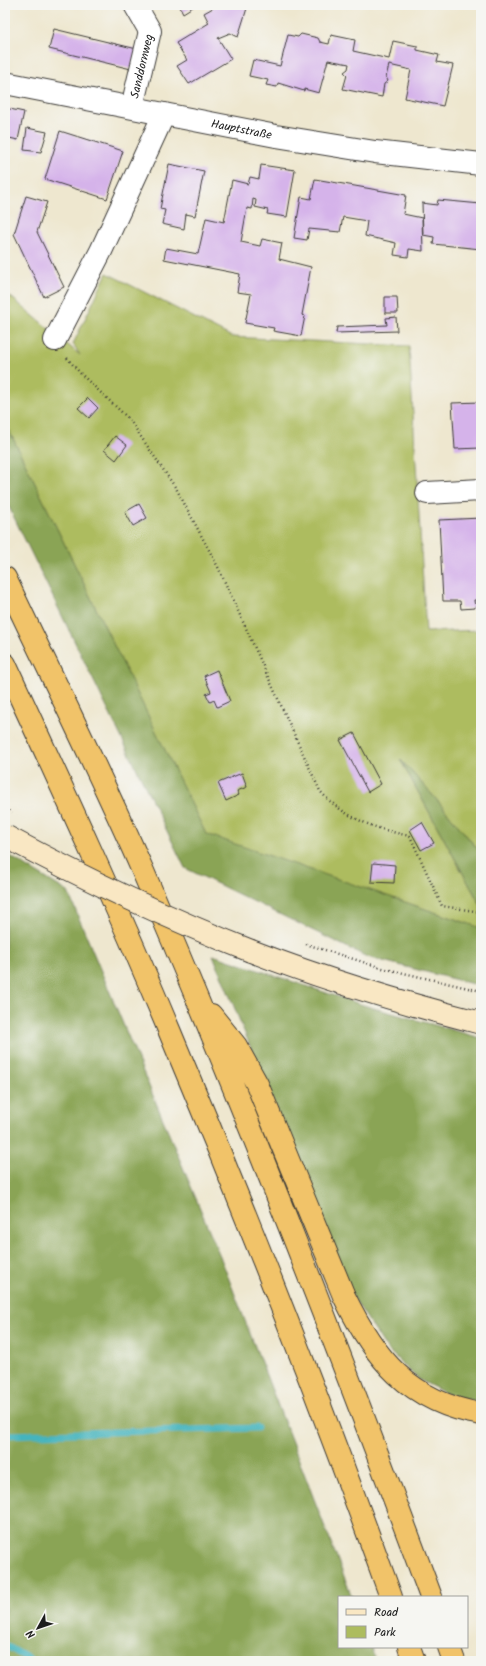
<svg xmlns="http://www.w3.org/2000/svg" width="486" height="1666" font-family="Kalam,sans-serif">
<rect width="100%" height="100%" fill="#f6f6f2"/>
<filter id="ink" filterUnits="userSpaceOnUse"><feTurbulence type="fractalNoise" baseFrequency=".025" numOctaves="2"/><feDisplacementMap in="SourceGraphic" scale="8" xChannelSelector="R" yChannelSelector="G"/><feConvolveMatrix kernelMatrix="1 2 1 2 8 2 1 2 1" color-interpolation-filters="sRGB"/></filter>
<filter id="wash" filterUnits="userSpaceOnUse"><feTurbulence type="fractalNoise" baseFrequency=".012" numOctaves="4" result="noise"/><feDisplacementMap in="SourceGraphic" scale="16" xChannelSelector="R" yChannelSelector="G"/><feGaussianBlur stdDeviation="0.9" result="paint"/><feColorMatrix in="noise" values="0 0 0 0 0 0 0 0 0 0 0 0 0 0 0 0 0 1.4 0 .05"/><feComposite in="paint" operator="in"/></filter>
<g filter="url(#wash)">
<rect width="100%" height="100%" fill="#eee7cf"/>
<path fill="#adbc5e" stroke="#646c3d" d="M107,273L232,337L409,346L426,632L481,630V853L436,799L401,761L481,906V928L206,835L5,422V292L80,355L73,344Z"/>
<path fill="#8aa455" stroke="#536038" d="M5,422L206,834L481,928V986L367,957L185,868L5,499Z
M400,759L436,799L481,853V906Z
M5,853L68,892L220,1256L352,1597H339V1647H371L376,1661H5Z
M213,955L363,1005L481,1038V1402L453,1397L418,1379L387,1349L351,1294Z"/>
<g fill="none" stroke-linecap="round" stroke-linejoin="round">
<path stroke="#45b4bd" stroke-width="7" d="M5,1435L257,1428
M5,1645L32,1661"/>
</g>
<g id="blocks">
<path fill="#d5b3ea" d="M179,5H196L183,13Z
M211,5H248L238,37L230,33L218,38L231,59L189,84L177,66L187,60L176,43L209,23L204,13L213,8Z
M54,29L137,49L131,69L49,49Z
M301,34L318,38L320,42L329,44L331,35L355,40L353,51L389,59L393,41L417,46V50L439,55L437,62L453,65L443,106L405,98L411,70L389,65L386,77L388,81L384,84L382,97L343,89L347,75L344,72L348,69L349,64L328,60L319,93L304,89V91L278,83L277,87L266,85L268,80L249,76L253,60L280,66L288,35L298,37Z
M5,108L24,112L18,140L5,137Z
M27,128L47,132L41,152L24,150Z
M60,131L123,151L107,199L45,179Z
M169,164L204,171L195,216L186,214L184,229L162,224L165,210L160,209Z
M261,165L295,170L287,217L267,214L268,210L255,207L256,200L253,199L252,209L247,208L241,242L260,246L262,239L282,243L279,259L311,267L302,315L305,316L301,336L273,331L274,328L245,323L251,294L237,292L240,274L164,259L166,248L198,254L206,218L224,222L232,180L248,184L250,177L259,179Z
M315,179L406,195L403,214L422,218L423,251L409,249L408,257L394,255L396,243L365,236L367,221L343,217L340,232L309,229L307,240L294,238L301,197L311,199Z
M26,196L47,202L37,232L64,287L44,297L14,234Z
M438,200L481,204V249L433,244L434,237L423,235L422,203L437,205Z
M385,297H397L398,313H385Z
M396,317L397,331L336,333L337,327L387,325L386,318Z
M88,398L98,408L89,418L78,408Z
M481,402V448L455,449L452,403Z
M115,436L127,445L116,460L104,450Z
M139,504L147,518L133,526L125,512Z
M481,518V600H474L475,608L461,609L460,601H443L439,520Z
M217,670L230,701L217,707L214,700L210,702L206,694L211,692L204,676Z
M354,733L381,784L368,792L340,740Z
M242,773L247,787L237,791L239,795L226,801L218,783Z
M422,822L434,843L421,850L410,830Z
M373,863L395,865L394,883L371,882Z"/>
</g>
</g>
<g filter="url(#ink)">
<use href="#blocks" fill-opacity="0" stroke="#3c3a37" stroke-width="1"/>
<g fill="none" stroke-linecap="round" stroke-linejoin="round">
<g stroke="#3c3a37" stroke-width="24">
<g id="minor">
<path id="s1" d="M5,83L276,136L375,152L481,164"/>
<path id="s2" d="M132,107L150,31L135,5"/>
<path d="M55,340L101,251L164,114"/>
<path d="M427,493L481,490"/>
</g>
</g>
<g stroke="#3c3a37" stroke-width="24">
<path id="secondary" d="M251,951C326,980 403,1003 481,1023"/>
</g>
<g stroke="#3c3a37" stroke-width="24">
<path id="motorway" d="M5,578C51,675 99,771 142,869C246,1109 340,1352 431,1597
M5,664C61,785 117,906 169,1030C248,1217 322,1406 391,1597
M211,1015L236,1046L257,1084L344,1296C374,1358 409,1402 481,1414
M409,1647L414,1661
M449,1647L454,1661"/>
</g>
<path stroke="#3c3a37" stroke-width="2.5" stroke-dasharray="1 3" stroke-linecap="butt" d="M67,358L81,374L129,419L177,490L218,567L320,791C344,818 375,829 410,836L442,906L481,912
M306,944L382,968L481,991"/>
<use href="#minor" stroke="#fff" stroke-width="22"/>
<use href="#secondary" stroke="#f9e7c3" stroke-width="22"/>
<use href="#motorway" stroke="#f1c369" stroke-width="22"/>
<g stroke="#3c3a37" stroke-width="24" stroke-linecap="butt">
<path id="secondary-bridge" d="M5,836C85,879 167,918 251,951"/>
</g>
<path stroke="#3c3a37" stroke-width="2.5" stroke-dasharray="1 3" stroke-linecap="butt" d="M5,809L12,813"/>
<use href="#secondary-bridge" stroke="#f9e7c3" stroke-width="22"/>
</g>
</g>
<g text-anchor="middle" stroke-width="4" stroke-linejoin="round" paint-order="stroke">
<g font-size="12" fill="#1c1c1c" stroke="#f6f6f2">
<text dy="4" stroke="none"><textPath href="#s2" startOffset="42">Sanddornweg</textPath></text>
<text dy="4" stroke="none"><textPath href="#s1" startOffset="241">Hauptstraße</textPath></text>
</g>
</g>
<rect width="486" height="1666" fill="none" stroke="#f6f6f2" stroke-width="20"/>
<rect x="338" y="1596" width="130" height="52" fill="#f6f6f2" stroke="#9f9f9c"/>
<rect x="346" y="1609" width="20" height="6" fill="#f9e7c3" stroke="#9f9f9c"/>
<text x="374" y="1616" font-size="12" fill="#1c1c1c">Road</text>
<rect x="346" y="1626" width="20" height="12" fill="#adbc5e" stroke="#9f9f9c"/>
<text x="374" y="1636" font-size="12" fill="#1c1c1c">Park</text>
<g transform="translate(38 1628) rotate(230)" stroke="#f6f6f2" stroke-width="3" paint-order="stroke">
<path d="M0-3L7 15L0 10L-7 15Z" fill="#1c1c1c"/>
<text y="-6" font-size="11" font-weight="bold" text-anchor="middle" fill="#1c1c1c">N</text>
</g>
</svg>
